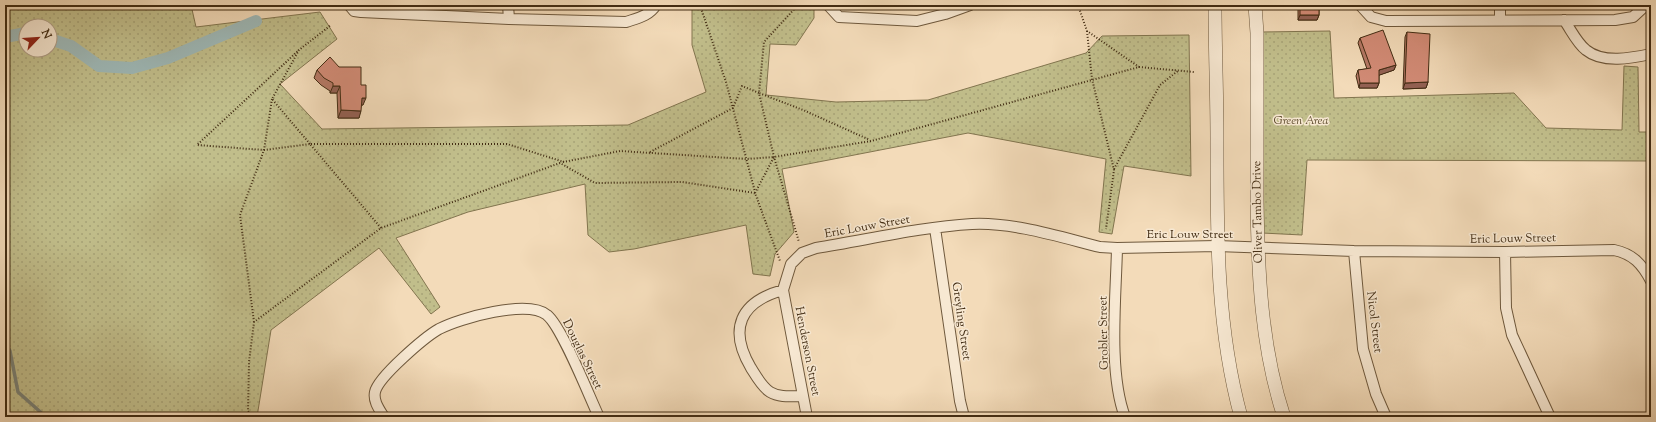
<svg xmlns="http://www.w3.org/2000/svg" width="1656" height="422" font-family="'Sorts Mill Goudy',serif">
<defs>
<pattern id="park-dots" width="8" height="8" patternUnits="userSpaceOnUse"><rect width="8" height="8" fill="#c1be8b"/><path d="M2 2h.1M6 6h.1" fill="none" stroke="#a7a377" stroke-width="1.8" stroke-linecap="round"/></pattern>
</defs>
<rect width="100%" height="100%" fill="#f3dbb9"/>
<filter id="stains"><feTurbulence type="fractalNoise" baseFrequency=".005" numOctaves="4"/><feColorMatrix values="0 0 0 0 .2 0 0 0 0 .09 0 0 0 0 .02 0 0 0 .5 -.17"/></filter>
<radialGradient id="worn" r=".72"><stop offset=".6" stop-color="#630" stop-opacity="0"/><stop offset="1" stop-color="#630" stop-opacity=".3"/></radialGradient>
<path fill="url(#park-dots)" stroke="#82754f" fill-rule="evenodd" d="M5,5H191L196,27L320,12L337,39L280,84L322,129L628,125L706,92L692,45V5H814V18L796,45L770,44L766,95L836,102L928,100L1086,53L1102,36L1189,35L1191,176L1124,166L1112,234L1099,232L1106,159L968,133L782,169L794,232L775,254L770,276L753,274L746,225L634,249L609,252L588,235L585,184L468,212L396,238L440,307L431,314L379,248L271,330L257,417H5ZM26,26H50V50H26Z
M1330,31L1334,98L1514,93L1546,128L1622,130L1624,66L1638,67L1639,132H1651V161L1307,160L1302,235L1262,233V32Z"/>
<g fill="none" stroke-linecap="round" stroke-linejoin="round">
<path stroke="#798176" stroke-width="3.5" d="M5,343L10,351L18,392L46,417"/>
<path stroke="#9eb9b8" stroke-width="12" d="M5,37L26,33
M50,39L71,46L99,66L132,68L168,58L256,21"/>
<g stroke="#6e583c" stroke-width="12">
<path id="minor" d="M349,5L354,11L361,12L509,19L626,22C638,18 649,16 656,5
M508,5L509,19
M828,5L839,17L917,21L945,14L970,5
M1360,5L1371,17L1386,21L1615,20L1633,17L1646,5
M1500,20V5
M1564,20C1571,30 1577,43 1586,50C1603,64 1632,58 1651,54
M935,228L960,401L964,417
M1117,248C1116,297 1108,372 1125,417
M1354,251L1363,349L1376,394L1386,417
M1505,252L1506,308L1512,335L1550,417
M783,290C740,302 728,329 751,368C756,376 762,387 770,392C780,398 792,396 803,396
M384,417C379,409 373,401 375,392C378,377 425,337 439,329C460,318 528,299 547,315C562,327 589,396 599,417
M807,417L783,290L791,264L802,253L816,248C867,240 920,227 972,224C1013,222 1060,237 1100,247L1117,248L1217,246L1354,251L1505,252L1614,250C1633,254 1642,264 1651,281"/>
</g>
<g stroke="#6e583c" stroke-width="14">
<path id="tertiary" d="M1215,5C1215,49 1217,94 1217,138C1217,232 1216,326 1241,417
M1255,5L1257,33C1257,89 1257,145 1257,201C1258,273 1261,347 1284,417"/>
</g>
<path stroke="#422c13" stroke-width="2" stroke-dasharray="1 2" stroke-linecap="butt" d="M700,5L726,82L755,192
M798,5L764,42L759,93L803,110L870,140
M1078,5L1087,31L1139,67
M1087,31L1092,79L1114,170L1106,229
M272,99L264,150L197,145L299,50
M310,144L272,99L299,50L331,25
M650,152L733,108L742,86L759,93L774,157L799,242
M563,162L620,151L746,159L774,157
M1114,169L1160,85L1179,70
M755,193L774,157L871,141L1139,67L1194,72
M381,228L310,144H507L564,162
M254,322L240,215L264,150L310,144
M252,417L248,411L249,362L254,322L381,228L560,163L595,183L682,182L755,193L780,261"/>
<use href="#minor" stroke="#f7e8d2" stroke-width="10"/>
<use href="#tertiary" stroke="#f7e8d2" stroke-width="13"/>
</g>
<path fill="#b57865" stroke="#422c13" d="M1298,5H1319V15L1317,20H1298Z
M1407,32L1428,82L1426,88L1403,89L1405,37Z
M1360,38L1396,65L1394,70L1379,75V83L1377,88H1359L1356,76L1358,70L1367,69L1358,43Z
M339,67L361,85L363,105H361L359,118H338L337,93H330V91L321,85L314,78L317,70Z"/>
<path fill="#936153" stroke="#422c13" d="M1300,15H1319L1317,20H1298Z
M1396,65L1394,70L1377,76L1379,70Z
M1428,82L1426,88L1403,89L1405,83Z
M1360,83H1379L1377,88H1359Z
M333,86H340L337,93H330Z
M362,98H366L363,105H359Z
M341,110L361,111L359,118H338Z"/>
<path fill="#d28b76" stroke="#422c13" d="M1300,5H1319V15H1300Z
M1383,30L1396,65L1379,70V83H1360L1358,70L1371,68L1360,38Z
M1407,32L1430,34L1428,82L1405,83Z
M330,57L339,67H361V85H366V98H362L361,111L341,110L340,86H333V83L324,78L317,70Z"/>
<g text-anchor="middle" stroke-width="3" stroke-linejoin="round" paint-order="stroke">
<g font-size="12" font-style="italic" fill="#5b492b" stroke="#f7e8d2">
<text x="1301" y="124">Green Area</text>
</g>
<g font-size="12" fill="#422c13" stroke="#f7e8d2">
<text transform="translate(1257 212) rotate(-91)" y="4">Oliver Tambo Drive</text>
<text transform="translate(867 226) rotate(-10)" y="4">Eric Louw Street</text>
<text x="1190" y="238">Eric Louw Street</text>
<text transform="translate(1513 238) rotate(-1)" y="4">Eric Louw Street</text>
<text transform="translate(962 321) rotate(82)" y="4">Greyling Street</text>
<text transform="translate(1375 322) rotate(83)" y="4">Nicol Street</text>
<text transform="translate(1103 333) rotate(-91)" y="4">Grobler Street</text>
<text transform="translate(808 351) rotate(79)" y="4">Henderson Street</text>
<text transform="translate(583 354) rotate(64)" y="4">Douglas Street</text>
</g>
</g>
<rect width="1656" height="422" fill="none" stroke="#f3dbb9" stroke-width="20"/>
<rect x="6" y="6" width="1644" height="410" fill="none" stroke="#422c13" stroke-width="2"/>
<rect x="10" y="10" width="1636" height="402" fill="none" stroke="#422c13"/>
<g transform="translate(38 38) rotate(65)"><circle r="19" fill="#f7e8d2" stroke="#af9d86"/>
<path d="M0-3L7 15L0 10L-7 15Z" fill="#8f2418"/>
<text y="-6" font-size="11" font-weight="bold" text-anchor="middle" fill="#422c13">N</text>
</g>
<rect width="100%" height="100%" filter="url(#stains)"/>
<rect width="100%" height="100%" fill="url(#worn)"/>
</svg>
